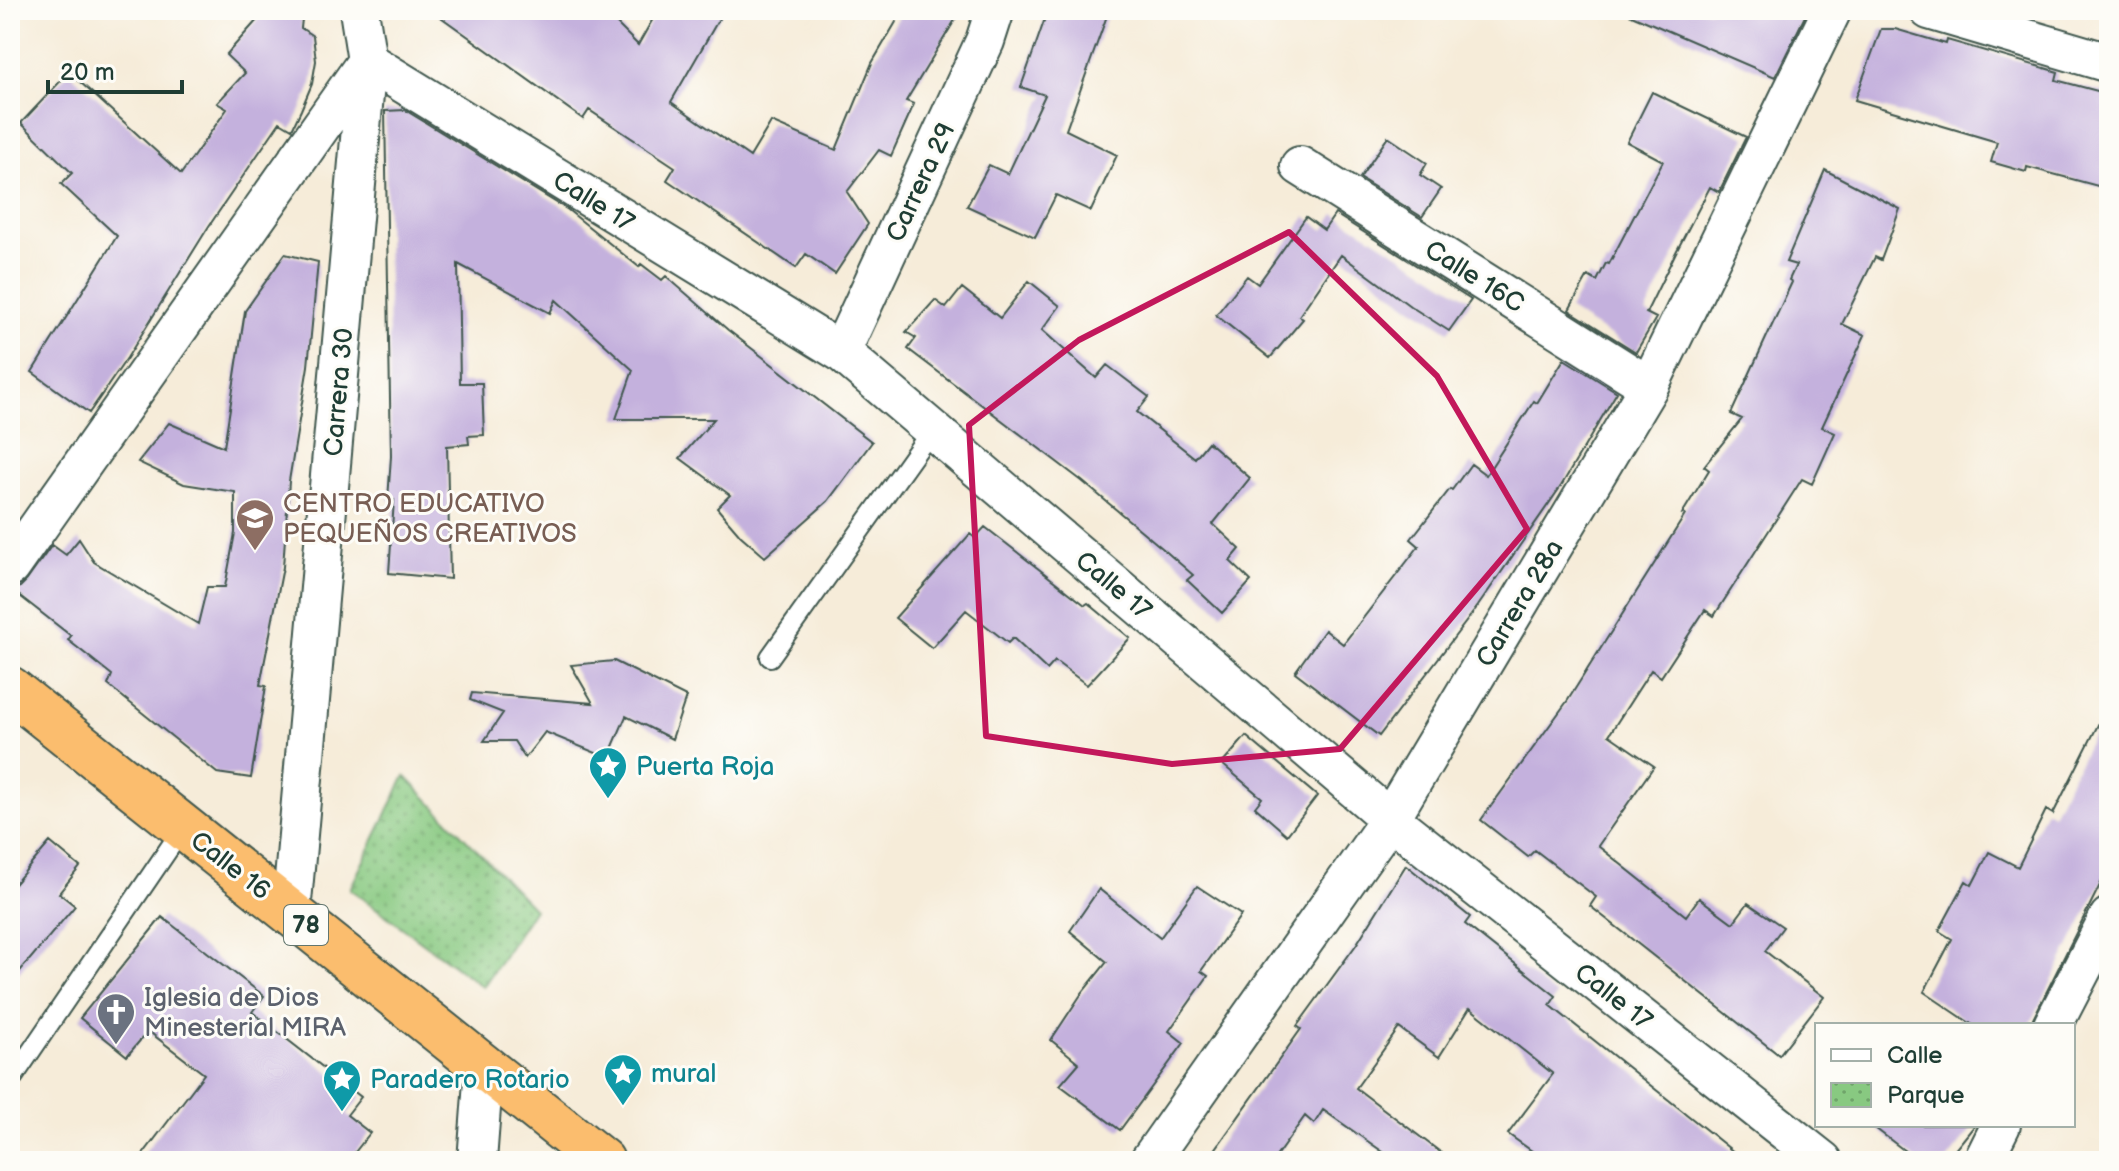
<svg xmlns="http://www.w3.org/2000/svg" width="2119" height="1171" font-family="'Balsamiq Sans',sans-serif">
<defs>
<pattern id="park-dots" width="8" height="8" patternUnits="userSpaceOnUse" patternTransform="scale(2)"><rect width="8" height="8" fill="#88c981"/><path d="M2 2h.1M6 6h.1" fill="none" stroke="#6fa46a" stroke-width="1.8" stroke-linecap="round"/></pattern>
</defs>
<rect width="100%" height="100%" fill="#fdfcf7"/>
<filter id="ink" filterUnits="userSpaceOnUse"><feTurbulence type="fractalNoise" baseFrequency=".0125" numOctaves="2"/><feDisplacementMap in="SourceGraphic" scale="16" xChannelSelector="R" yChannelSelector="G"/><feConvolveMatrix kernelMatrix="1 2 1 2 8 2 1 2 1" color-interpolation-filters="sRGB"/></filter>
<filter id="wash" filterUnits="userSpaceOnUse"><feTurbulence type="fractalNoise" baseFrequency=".006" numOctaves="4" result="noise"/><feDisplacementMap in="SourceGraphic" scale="32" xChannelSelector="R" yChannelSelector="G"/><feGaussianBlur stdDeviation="1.8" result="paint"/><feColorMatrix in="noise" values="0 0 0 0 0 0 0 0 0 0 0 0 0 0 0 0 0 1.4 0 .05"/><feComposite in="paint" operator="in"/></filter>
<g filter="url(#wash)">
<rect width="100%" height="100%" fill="#f6ecd9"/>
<path fill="url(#park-dots)" stroke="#54835a" stroke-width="2" d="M405,776L534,909L483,987L350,889Z"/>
<g id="blocks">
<path fill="#c4b1dd" d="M266,10H303L301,28L313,36L316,61L312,84L301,110L292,129L280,122L209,226L127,358L89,413L32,372L117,236L61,184L72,173L21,123L69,72L181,174L227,109L217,103L245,73L226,55Z
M431,10H553L563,17L603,10L638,45L658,10H724L671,102L750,157L771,122L836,150L872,63L903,10H961L906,101L914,104L891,156L879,150L847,192L868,224L835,274L806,254L796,268L667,180L675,167L589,110L583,119Z
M1048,10H1109L1066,130L1117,155L1091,211L1056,195L1035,237L967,206L989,165L1008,174L1045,95L1021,87Z
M1620,10H1808L1775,77Z
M1881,29H1895L1946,44L1947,40L2058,72L2056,80L2109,94V189L2027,167L2026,172L1991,162L1997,142L1855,100Z
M1652,92L1746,137L1719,192L1710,187L1675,254L1646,313L1656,318L1636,352L1569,310L1588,276L1597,281L1606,263L1609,264L1663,161L1627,142Z
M405,110L568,210L639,267L641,264L662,280L666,276L728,330L872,442L828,501L765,557L741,536L717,508L730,495L680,458L714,419H616L633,370L556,300L550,313L458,264L460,383H482L484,435L468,436L469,444L447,446L450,579L389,573L394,500H388L391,456L385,111Z
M1388,137L1427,163L1420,175L1441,189L1422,217L1360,178Z
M1825,170L1900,209L1881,260L1875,257L1842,324L1865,335L1822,427L1835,433L1812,484L1802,479L1714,616L1705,610L1661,677L1651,670L1609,735L1654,766L1598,846L1686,916L1699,898L1733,923L1748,903L1783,927L1765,951L1824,997L1779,1055L1590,906L1596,897L1535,850L1528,857L1481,820L1568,700L1685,515L1682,514L1709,470L1704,466L1742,419L1731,414L1792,282L1789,280L1796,265L1786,262Z
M1335,214L1471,300L1449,331L1410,306L1341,255L1299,316L1303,319L1270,358L1216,315L1247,276L1258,284L1306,217L1324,230Z
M285,254L318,262L308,366L289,481L283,567L260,685L266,686L251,778L217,773L108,685L112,675L68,640L71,636L11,589L20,587L27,580L52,545L66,555L79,539L94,562L198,624L207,587H225L235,533V492L184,484L138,462L169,423L224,447L245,311Z
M1029,281L1060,306L1042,330L1096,378L1107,365L1149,397L1137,412L1195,458L1208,442L1250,478L1213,524L1240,549L1230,561L1251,581L1222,613L1187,580L1193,575L1162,548L1082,481L908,349L916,338L906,332L935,300L946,308L962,288L1000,318Z
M1564,359L1617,392L1561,486L1478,606L1379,736L1295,672L1325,630L1343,644L1419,546L1411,539L1450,489L1452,490L1471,464L1486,475L1534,401L1537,403Z
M985,527L1085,605L1088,603L1130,638L1087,685L1055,661L1047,670L1013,638L1008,643L966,610L932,648L895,618L970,534L975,538Z
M614,661L686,697L672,739L626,716L608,758L545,732L525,758L514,741H484L503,713L470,700L472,693L593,703L571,665Z
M2109,703V867L2030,1025H1973L1924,992L1952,939L1939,931L1966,881L1972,885L1989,852L2018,867L2046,810L2053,814Z
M1246,736L1317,796L1287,835L1255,807L1262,798L1222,764Z
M50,842L80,867L59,893L75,906L10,983V889Z
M1406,865L1470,917L1465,924L1556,996L1550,1005L1745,1161H1546L1508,1134L1553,1074L1470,1008L1439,1057L1399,1028L1356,1088L1452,1161H1396L1323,1110L1314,1124L1305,1116L1273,1161H1207L1301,1029L1297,1026L1356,945Z
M1197,886L1241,915L1201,971L1208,976L1169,1031L1184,1043L1120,1130L1060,1085L1079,1063L1051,1040L1082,993L1107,962L1070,931L1099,889L1160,938Z
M162,917L264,996L252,1012L361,1097L347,1115L370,1133L348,1161H138L204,1074L148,1031L127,1056L80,1018Z
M1871,1125H1975L1946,1161H1918Z"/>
</g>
</g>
<g filter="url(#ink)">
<use href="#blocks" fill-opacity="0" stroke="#3f574d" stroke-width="2"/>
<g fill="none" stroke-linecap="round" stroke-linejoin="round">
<g stroke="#3f574d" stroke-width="22">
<path id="service" d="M770,657L932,430
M10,1082L183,828"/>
</g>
<g stroke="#3f574d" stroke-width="42">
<path id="minor" d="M1929,10L2109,63
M1300,166L1649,386
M841,352L985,41L995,10
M10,567L367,61L841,352L1390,819L1823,1161
M291,913L367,61L359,10
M2053,1025L2109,917
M477,1161L484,1068
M1149,1161L1390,819L1649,386L1832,10
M1983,1161L2001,1125"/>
</g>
<g stroke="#3f574d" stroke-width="48">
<path id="trunk" d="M10,689L602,1161"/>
</g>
<use href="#service" stroke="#fff" stroke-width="18"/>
<use href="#minor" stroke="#fff" stroke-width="38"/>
<use href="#trunk" stroke="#fbbd6e" stroke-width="44"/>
</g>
</g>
<path fill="none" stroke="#c2185b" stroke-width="6" stroke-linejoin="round" d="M1289,232L1437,376L1527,529L1340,749L1172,764L986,736L969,425L1079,340Z"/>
<defs>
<g id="school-pin" transform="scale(2)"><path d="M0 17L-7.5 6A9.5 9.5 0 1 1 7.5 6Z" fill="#8d6e63" stroke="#fdfcf7"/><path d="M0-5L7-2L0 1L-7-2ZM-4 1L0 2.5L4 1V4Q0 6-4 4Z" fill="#fff"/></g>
<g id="sight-pin" transform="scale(2)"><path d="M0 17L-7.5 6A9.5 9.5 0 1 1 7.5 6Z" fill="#0f9aa8" stroke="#fdfcf7"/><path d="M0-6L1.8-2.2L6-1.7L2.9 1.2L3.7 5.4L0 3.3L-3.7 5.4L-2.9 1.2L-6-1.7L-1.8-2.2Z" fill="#fff"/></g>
<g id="church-pin" transform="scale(2)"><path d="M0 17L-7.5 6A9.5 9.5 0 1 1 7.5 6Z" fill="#6b7280" stroke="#fdfcf7"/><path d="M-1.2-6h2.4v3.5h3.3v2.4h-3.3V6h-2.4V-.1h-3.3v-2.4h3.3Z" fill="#fff"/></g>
</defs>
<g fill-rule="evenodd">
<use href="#school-pin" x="255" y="518"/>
<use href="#sight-pin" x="608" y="766"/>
<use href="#church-pin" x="116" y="1012"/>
<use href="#sight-pin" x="623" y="1073"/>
<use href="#sight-pin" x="342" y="1079"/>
</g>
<g text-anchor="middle" stroke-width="6" stroke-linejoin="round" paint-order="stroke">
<rect fill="#fdfcf7" stroke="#62766e" stroke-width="2" x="284" y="905" width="44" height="40" rx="6"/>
<g font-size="24" font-weight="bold" fill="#1f3d34">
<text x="306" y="933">78</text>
</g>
<g font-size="26" fill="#1f3d34" stroke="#fdfcf7">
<text transform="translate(920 182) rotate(-65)" y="9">Carrera 29</text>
<text transform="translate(594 201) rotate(32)" y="9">Calle 17</text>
<text transform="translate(1475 276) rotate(32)" y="9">Calle 16C</text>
<text transform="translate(338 392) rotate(-85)" y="9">Carrera 30</text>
<text transform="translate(1114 585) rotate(40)" y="9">Calle 17</text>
<text transform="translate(1519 603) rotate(-59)" y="9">Carrera 28a</text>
<text transform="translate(231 865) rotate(38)" y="9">Calle 16</text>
<text transform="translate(1614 996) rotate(38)" y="9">Calle 17</text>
</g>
<g font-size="26" fill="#785e54" stroke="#fdfcf7" text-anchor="start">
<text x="283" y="512">CENTRO EDUCATIVO<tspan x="283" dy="30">PEQUEÑOS CREATIVOS</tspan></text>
</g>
<g font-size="26" fill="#0d838f" stroke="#fdfcf7" text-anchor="start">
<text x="636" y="775">Puerta Roja</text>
<text x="651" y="1082">mural</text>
<text x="370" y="1088">Paradero Rotario</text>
</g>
<g font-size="26" fill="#5b616d" stroke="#fdfcf7" text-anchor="start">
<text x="144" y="1006">Iglesia de Dios<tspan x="144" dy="30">Minesterial MIRA</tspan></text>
</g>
</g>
<rect width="2119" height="1171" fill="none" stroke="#fdfcf7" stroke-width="40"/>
<rect x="1815" y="1023" width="260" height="104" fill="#fdfcf7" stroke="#a4b0a9" stroke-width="2"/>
<rect x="1831" y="1049" width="40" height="12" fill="#ffffff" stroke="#a4b0a9" stroke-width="2"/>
<text x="1887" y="1063" font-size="24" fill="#1f3d34">Calle</text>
<rect x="1831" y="1083" width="40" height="24" fill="url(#park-dots)" stroke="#a4b0a9" stroke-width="2"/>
<text x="1887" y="1103" font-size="24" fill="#1f3d34">Parque</text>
<path d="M48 80v12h134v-12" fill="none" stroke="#1f3d34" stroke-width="4"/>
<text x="60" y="80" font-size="24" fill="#1f3d34" stroke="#fdfcf7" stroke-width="6" paint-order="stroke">20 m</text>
</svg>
